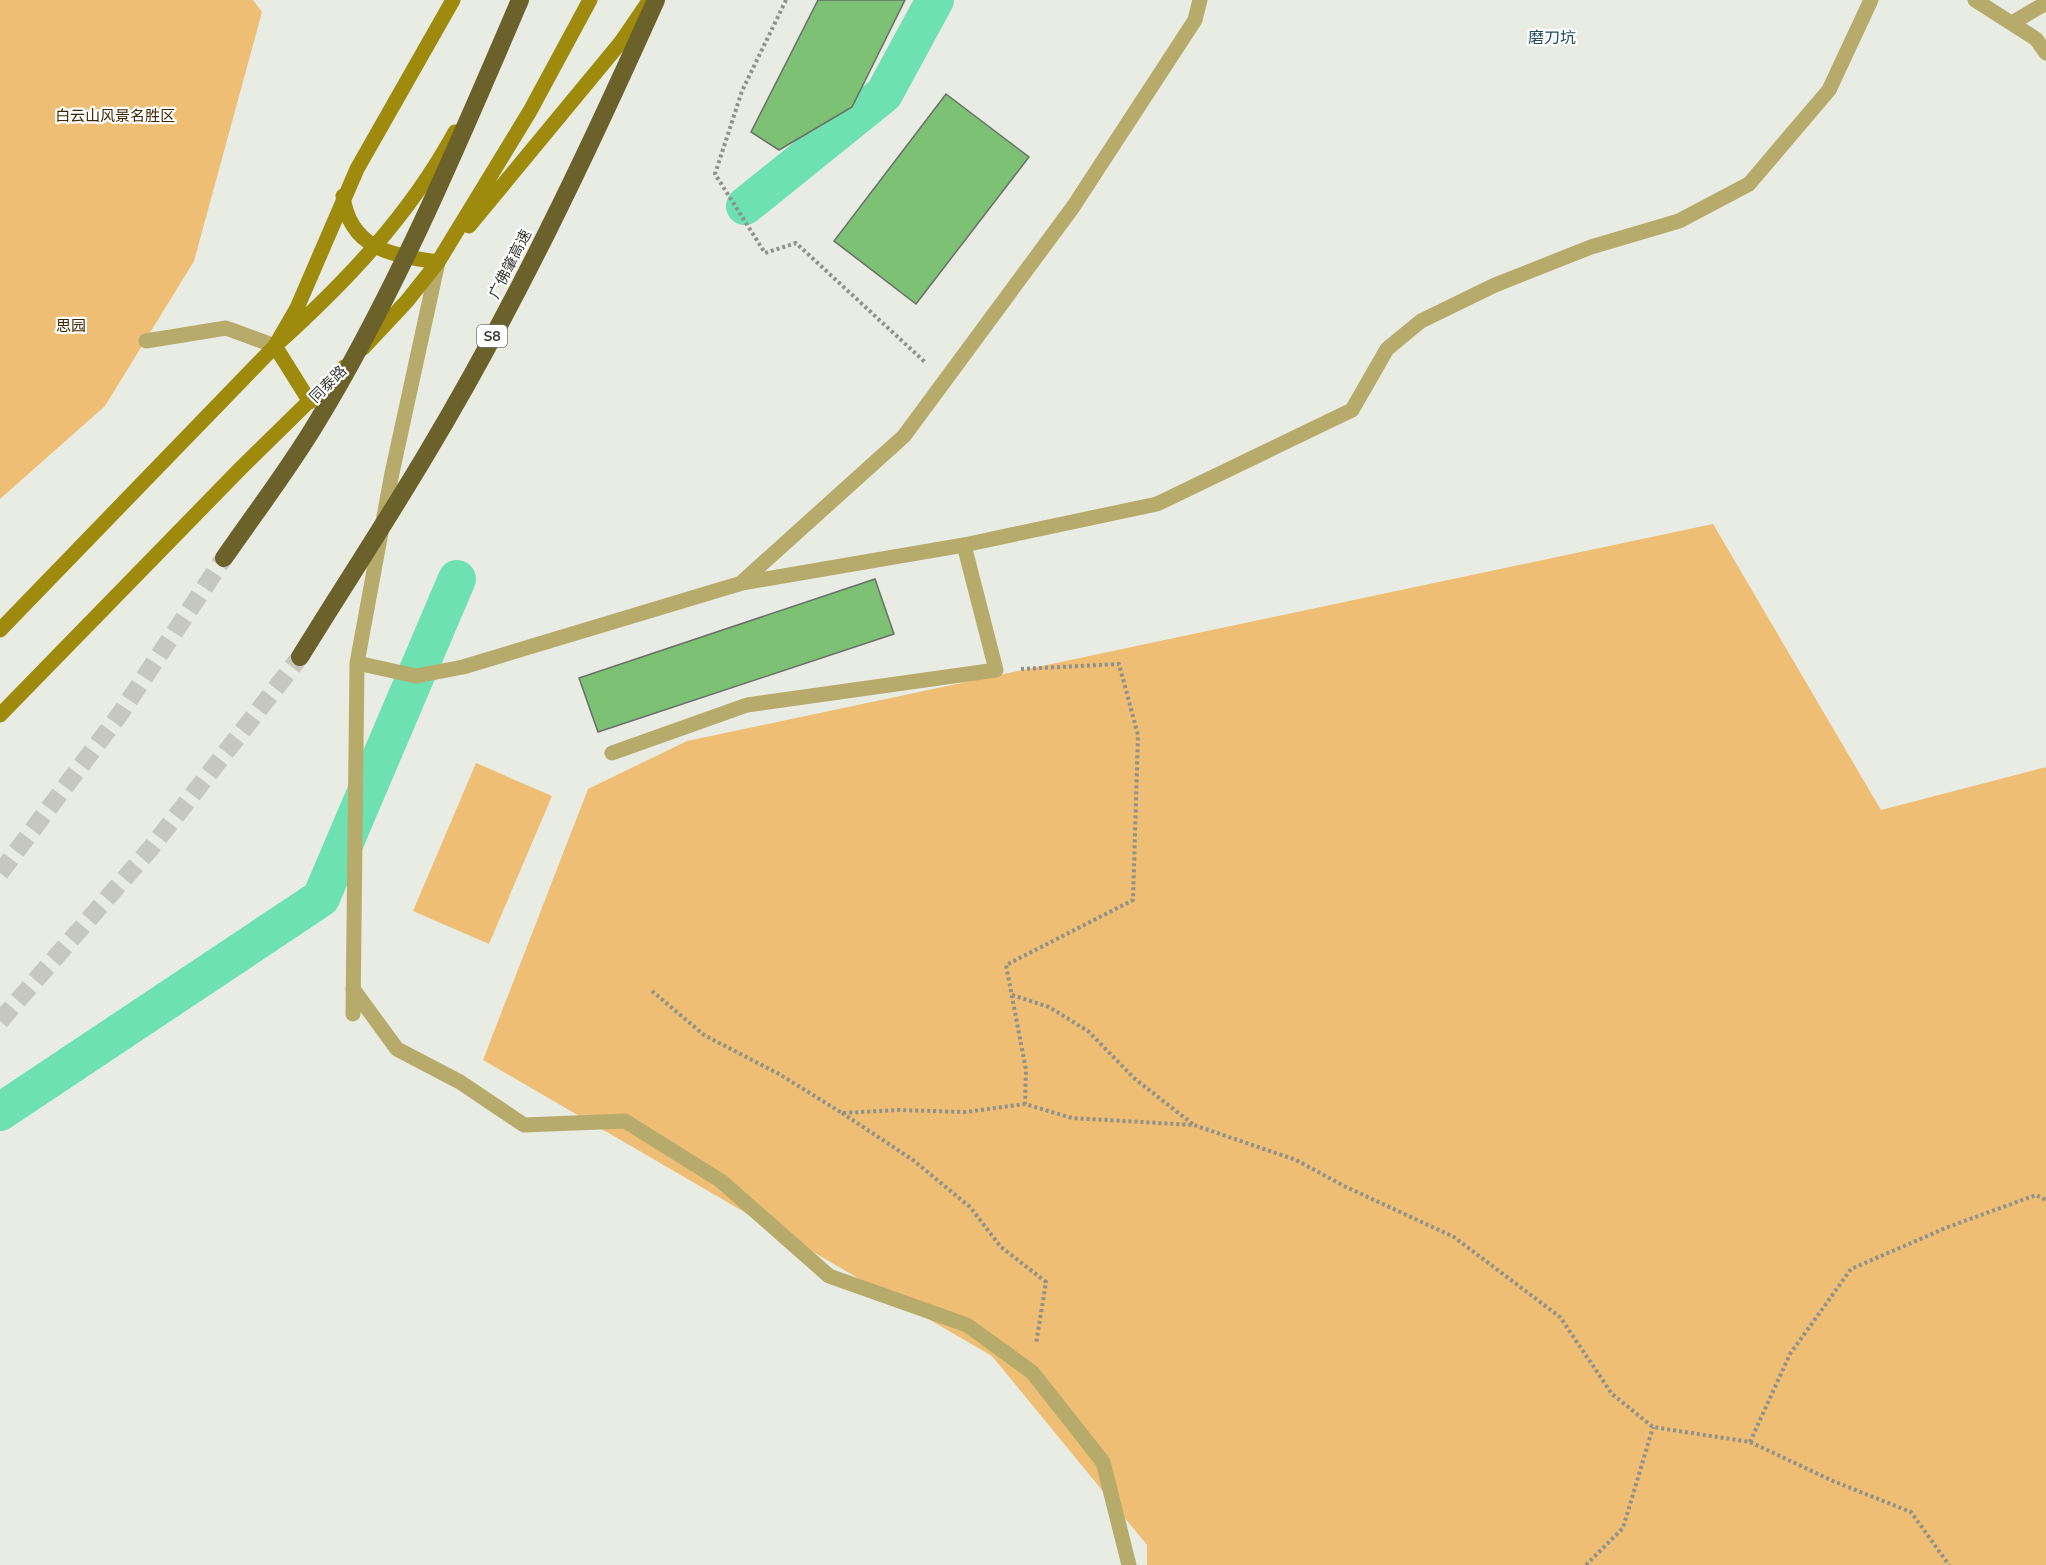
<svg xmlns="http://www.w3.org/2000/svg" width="2046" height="1565" font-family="'Nunito Sans','Noto Sans SC',sans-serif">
<rect width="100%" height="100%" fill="#e9ece3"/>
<path fill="#eebe75" d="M0,0H253L262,12L194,261L105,406L0,499Z
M1713,524L1881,810L2046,767V1565H1147V1545L992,1356L483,1060L588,789L687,741Z
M476,763L552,796L489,944L413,911Z"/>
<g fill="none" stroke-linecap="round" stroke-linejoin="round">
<path stroke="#6de1af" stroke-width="38" d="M745,206L884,94L935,0
M0,1112L321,898L457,579"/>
</g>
<path fill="#7cc174" stroke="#696f69" stroke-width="1.5" d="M818,0H905L852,107L779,150L751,132Z
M946,94L1029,157L916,304L834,241Z
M875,579L894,634L598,732L579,678Z"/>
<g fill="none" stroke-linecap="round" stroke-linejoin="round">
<path stroke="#c6c8c0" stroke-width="18" stroke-dasharray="18 9" stroke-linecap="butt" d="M0,873L120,714L224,558
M0,1021L151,848L300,657"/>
<path stroke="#8f918a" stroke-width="4" stroke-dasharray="3 3" stroke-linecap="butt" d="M786,0L742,91L715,174L765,253L796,243L926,363
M1021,669L1119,664L1138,735L1133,900L1006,965L1026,1070L1025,1104
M652,991L704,1035L779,1074L842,1113L898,1110L966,1112L1025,1104L1072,1118L1194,1125L1296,1160L1344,1186L1454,1237L1560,1317L1612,1394L1653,1427L1750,1442L1833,1481L1911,1512L1949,1565
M1012,995L1049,1007L1088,1031L1135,1079L1194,1125
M842,1113L913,1160L970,1207L1001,1247L1046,1282L1036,1344
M1750,1442L1790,1354L1851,1269L1948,1227L2036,1195L2046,1200
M1586,1565L1623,1528L1653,1427"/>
<path stroke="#b7ab6b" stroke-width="15" d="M2012,23L2046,3
M146,341L226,328L275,346
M612,753L747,705L996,670L964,545
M353,989L397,1049L460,1082L524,1125L625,1121L721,1181L829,1276L967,1325L1032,1372L1103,1462L1129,1565"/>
<path stroke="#b7ab6b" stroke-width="15" d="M1975,0L2036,39L2046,53
M742,582L904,436L1073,207L1195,20L1200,0
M357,663L416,676L463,667L742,583L964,545L1157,504L1352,410L1387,349L1421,321L1495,285L1591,247L1679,221L1749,184L1829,90L1871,0
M353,1014L357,663L392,473L438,262"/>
<path stroke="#9e8a0d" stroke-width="15" d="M343,196C350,250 393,255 438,262
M469,226L621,42L649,1
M363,348L407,301L438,262L530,111L590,0
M310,402L275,346C346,282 409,216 455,132
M0,630L275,346L297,308L357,169L453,0
M0,715L241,468L344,367"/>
<path stroke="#6b612a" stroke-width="18" d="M224,558C255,513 289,469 317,422C396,292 460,140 520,0
M300,657C342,589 386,522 427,453C514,308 587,154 656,0"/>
</g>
<g text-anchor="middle" stroke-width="4.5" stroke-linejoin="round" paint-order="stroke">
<rect fill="#fff" stroke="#747572" stroke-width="1.5" x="477" y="325" width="30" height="22" rx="4.5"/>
<g font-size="14" font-weight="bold" fill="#393a36">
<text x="492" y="341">S8</text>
</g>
<g font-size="15" fill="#3d2600" stroke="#fff">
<text x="115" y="121">白云山风景名胜区</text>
<text x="71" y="331">思园</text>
</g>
<g font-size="15" fill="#393a36" stroke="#fff">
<text transform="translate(510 264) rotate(-63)" y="5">广佛肇高速</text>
<text transform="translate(328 384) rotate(-45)" y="5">同泰路</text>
</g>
<g font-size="16" fill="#1d4c5f" stroke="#fff">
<text x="1552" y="43">磨刀坑</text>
</g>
</g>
</svg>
